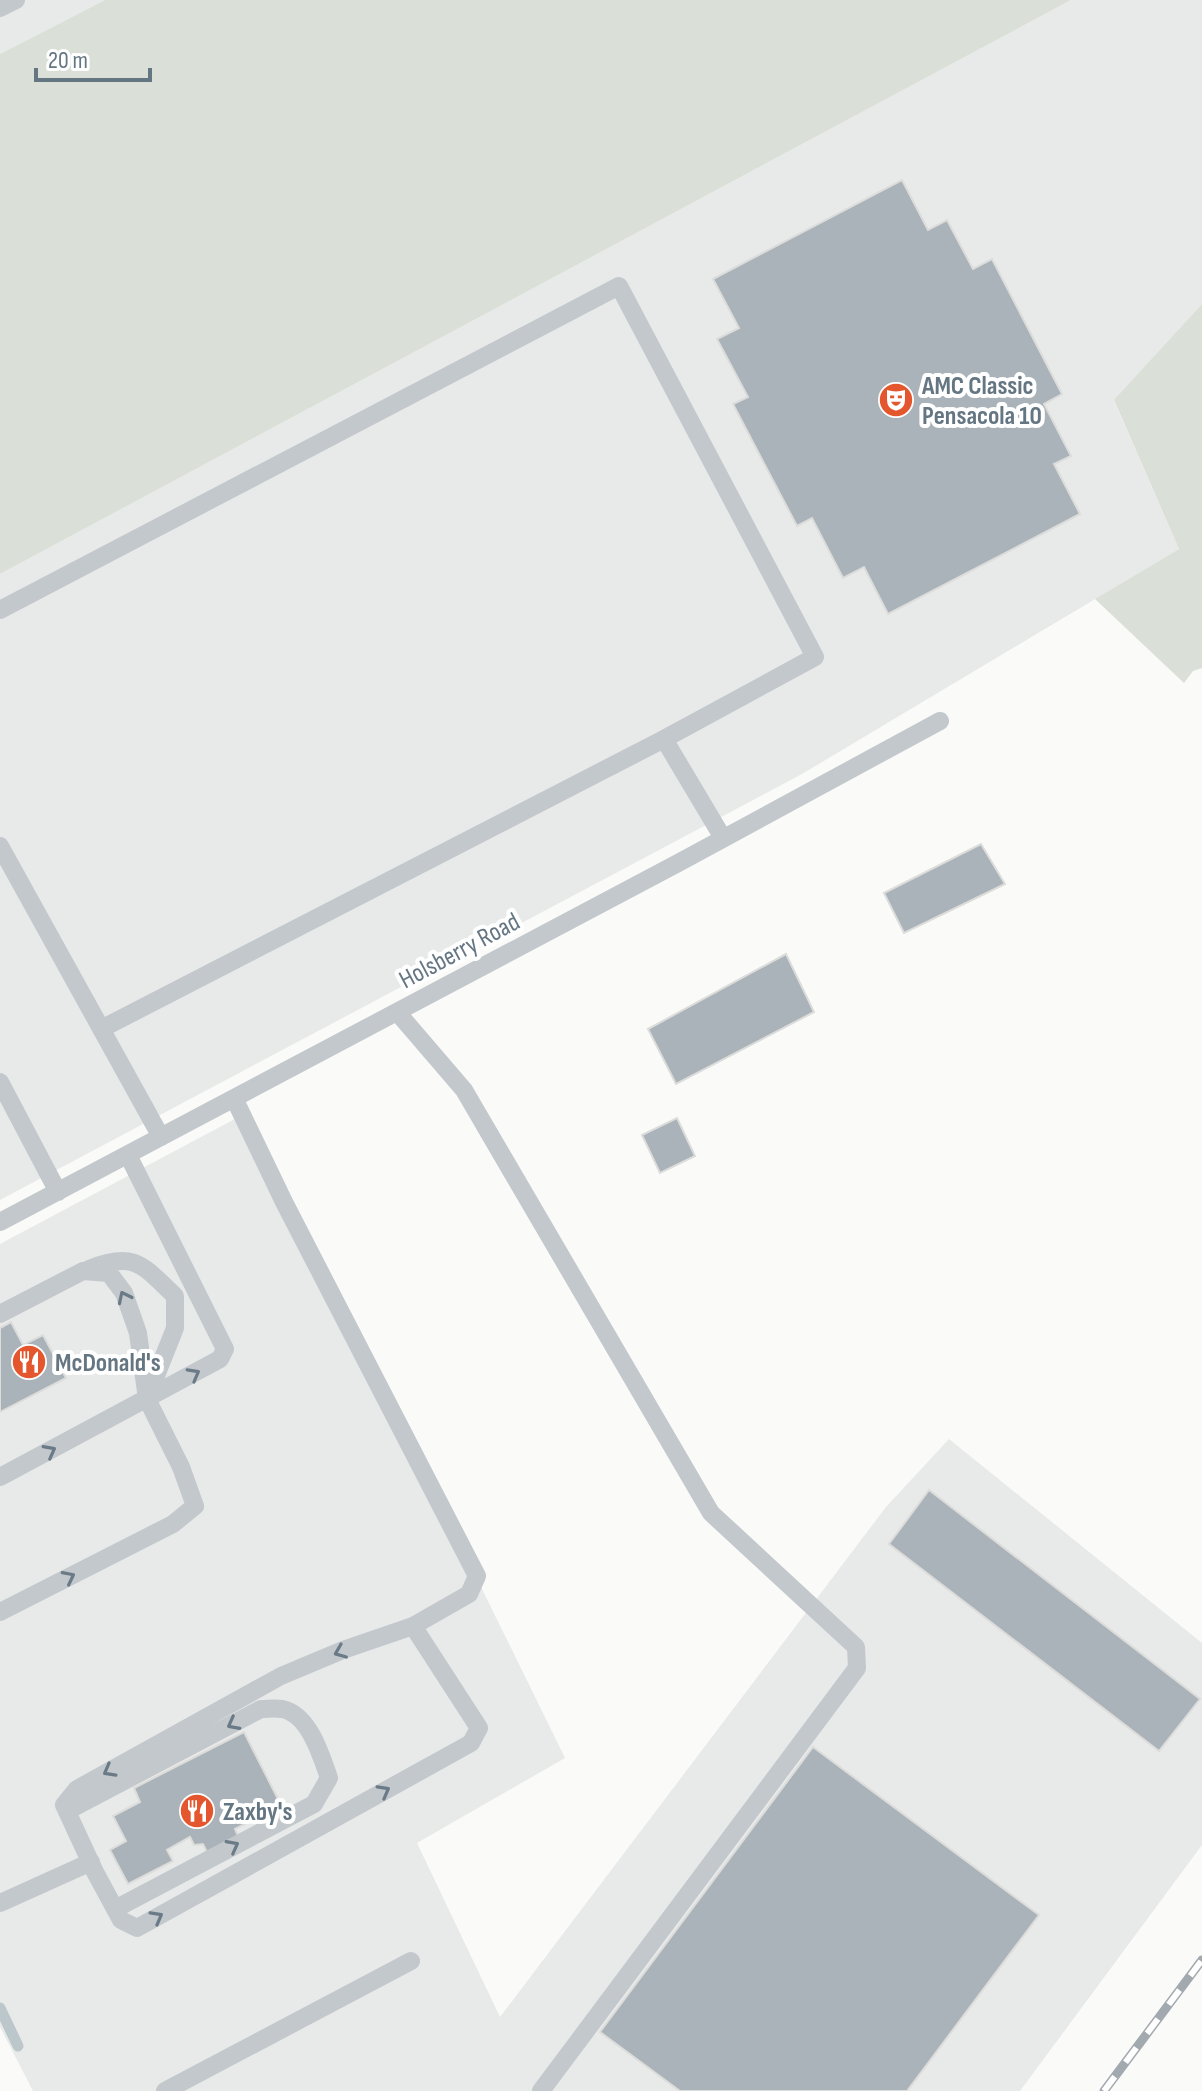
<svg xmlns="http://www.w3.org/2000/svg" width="1202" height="2091" font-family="'Sofia Sans Condensed',sans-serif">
<rect width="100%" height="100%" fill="#fafaf8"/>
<path fill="#e8e9e9" d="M0,0H105L0,54Z
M1071,0H1202V304L1114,401L1179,549L802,774L0,1200V574Z
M248,1112L565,1758L417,1843L500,2017L886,1507L949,1439L1202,1643V1845L1020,2091H33L0,2027V1244Z"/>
<path fill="#dadfd7" d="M105,0H1071L0,574V54Z
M1202,304V668L1193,671L1184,683L1095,599L1179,549L1114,400Z"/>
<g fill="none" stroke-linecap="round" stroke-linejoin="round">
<path stroke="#bbc7cb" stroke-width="11" d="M0,2008L18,2046"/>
</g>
<path fill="#aab3b9" stroke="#dcdcda" stroke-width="2" d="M902,180L928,230L947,220L973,269L992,259L1062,394L1044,404L1071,456L1054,464L1080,514L888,614L864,567L843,578L812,518L797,526L733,404L748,397L717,339L739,328L713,279Z
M981,844L1005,884L904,933L884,893Z
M786,954L814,1012L676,1084L648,1029Z
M677,1118L695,1156L660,1173L642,1135Z
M11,1322L23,1345L43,1335L66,1378L0,1412V1328Z
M929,1490L1200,1699L1159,1751L889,1544Z
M244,1732L281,1805L235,1829L238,1836L207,1852L203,1844L194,1845L190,1837L167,1850L173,1861L128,1884L110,1850L126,1841L113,1816L140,1802L134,1788Z
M813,1747L1039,1915L907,2091H680L600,2032Z"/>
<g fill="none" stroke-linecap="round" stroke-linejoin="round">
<path stroke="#c3c8cc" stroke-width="18" d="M0,8L16,0
M0,610L619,286L815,657L664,739L723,838
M0,846L161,1137
M397,1012L464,1090L711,1513L856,1647L857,1668L541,2091
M101,1029L664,739
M0,1082L58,1192
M234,1098L284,1202L477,1576L469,1594L413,1626L343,1650L281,1676L77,1789L64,1805L95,1872L121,1920L137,1928L471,1743L479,1728L413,1626
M0,1222L680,862L940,721
M89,1269C135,1250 143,1266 175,1296V1328L148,1396
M0,1314L83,1271L109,1273L124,1293L138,1333L147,1399L181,1467L195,1506L173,1524L0,1612
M0,1477L220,1359L225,1349L128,1155
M67,1811L261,1709C268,1709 275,1708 282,1709C309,1714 321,1755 329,1778L314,1804L115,1909
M0,1903L91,1862
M165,2091L411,1961"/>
<g stroke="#a2aab0" stroke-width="9">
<path id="rail" d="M1104,2091L1202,1960"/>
</g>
<use href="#rail" stroke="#fff" stroke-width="6" stroke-dasharray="18" stroke-linecap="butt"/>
</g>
<defs><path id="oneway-chevron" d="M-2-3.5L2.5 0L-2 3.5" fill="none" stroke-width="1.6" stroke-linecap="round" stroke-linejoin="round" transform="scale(2)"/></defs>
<g stroke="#6a7a87">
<use href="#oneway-chevron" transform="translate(124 1297) rotate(-116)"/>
<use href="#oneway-chevron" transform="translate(194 1374) rotate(-29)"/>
<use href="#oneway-chevron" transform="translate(50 1451) rotate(-28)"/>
<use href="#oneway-chevron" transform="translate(69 1577) rotate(-27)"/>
<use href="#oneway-chevron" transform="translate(340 1652) rotate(158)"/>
<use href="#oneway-chevron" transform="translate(233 1724) rotate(152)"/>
<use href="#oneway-chevron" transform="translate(109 1771) rotate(151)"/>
<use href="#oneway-chevron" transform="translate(384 1791) rotate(-29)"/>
<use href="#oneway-chevron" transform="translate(233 1846) rotate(-28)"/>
<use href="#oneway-chevron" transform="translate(157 1917) rotate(-29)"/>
</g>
<defs>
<g id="theatre-disc" transform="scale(1.8)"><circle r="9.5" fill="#e4572e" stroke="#fff"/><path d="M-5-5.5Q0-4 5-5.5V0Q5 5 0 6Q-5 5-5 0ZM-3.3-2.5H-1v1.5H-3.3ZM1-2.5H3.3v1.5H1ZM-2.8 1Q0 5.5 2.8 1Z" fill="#fff"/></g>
<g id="restaurant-disc" transform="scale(1.8)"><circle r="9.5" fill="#e4572e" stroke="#fff"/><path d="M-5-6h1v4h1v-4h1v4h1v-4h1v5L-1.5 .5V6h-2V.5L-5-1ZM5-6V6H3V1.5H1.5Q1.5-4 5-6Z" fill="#fff"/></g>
</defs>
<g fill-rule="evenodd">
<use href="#theatre-disc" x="896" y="400"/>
<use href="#restaurant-disc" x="29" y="1362"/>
<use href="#restaurant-disc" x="197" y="1811"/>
</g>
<g text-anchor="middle" stroke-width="8" stroke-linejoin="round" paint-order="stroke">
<g font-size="26" font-weight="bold" fill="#657683" stroke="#fff" text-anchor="start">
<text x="922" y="394">AMC Classic<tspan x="922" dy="30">Pensacola 10</tspan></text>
<text x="55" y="1371">McDonald's</text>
<text x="223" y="1820">Zaxby's</text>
</g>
<g font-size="26" fill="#657683" stroke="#fff">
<text transform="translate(459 950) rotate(-28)" y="9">Holsberry Road</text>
</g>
</g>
<path d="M36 68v12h114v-12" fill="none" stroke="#657683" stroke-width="4"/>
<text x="48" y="68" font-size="24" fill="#657683" stroke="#ffffff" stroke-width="6" paint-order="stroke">20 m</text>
</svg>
